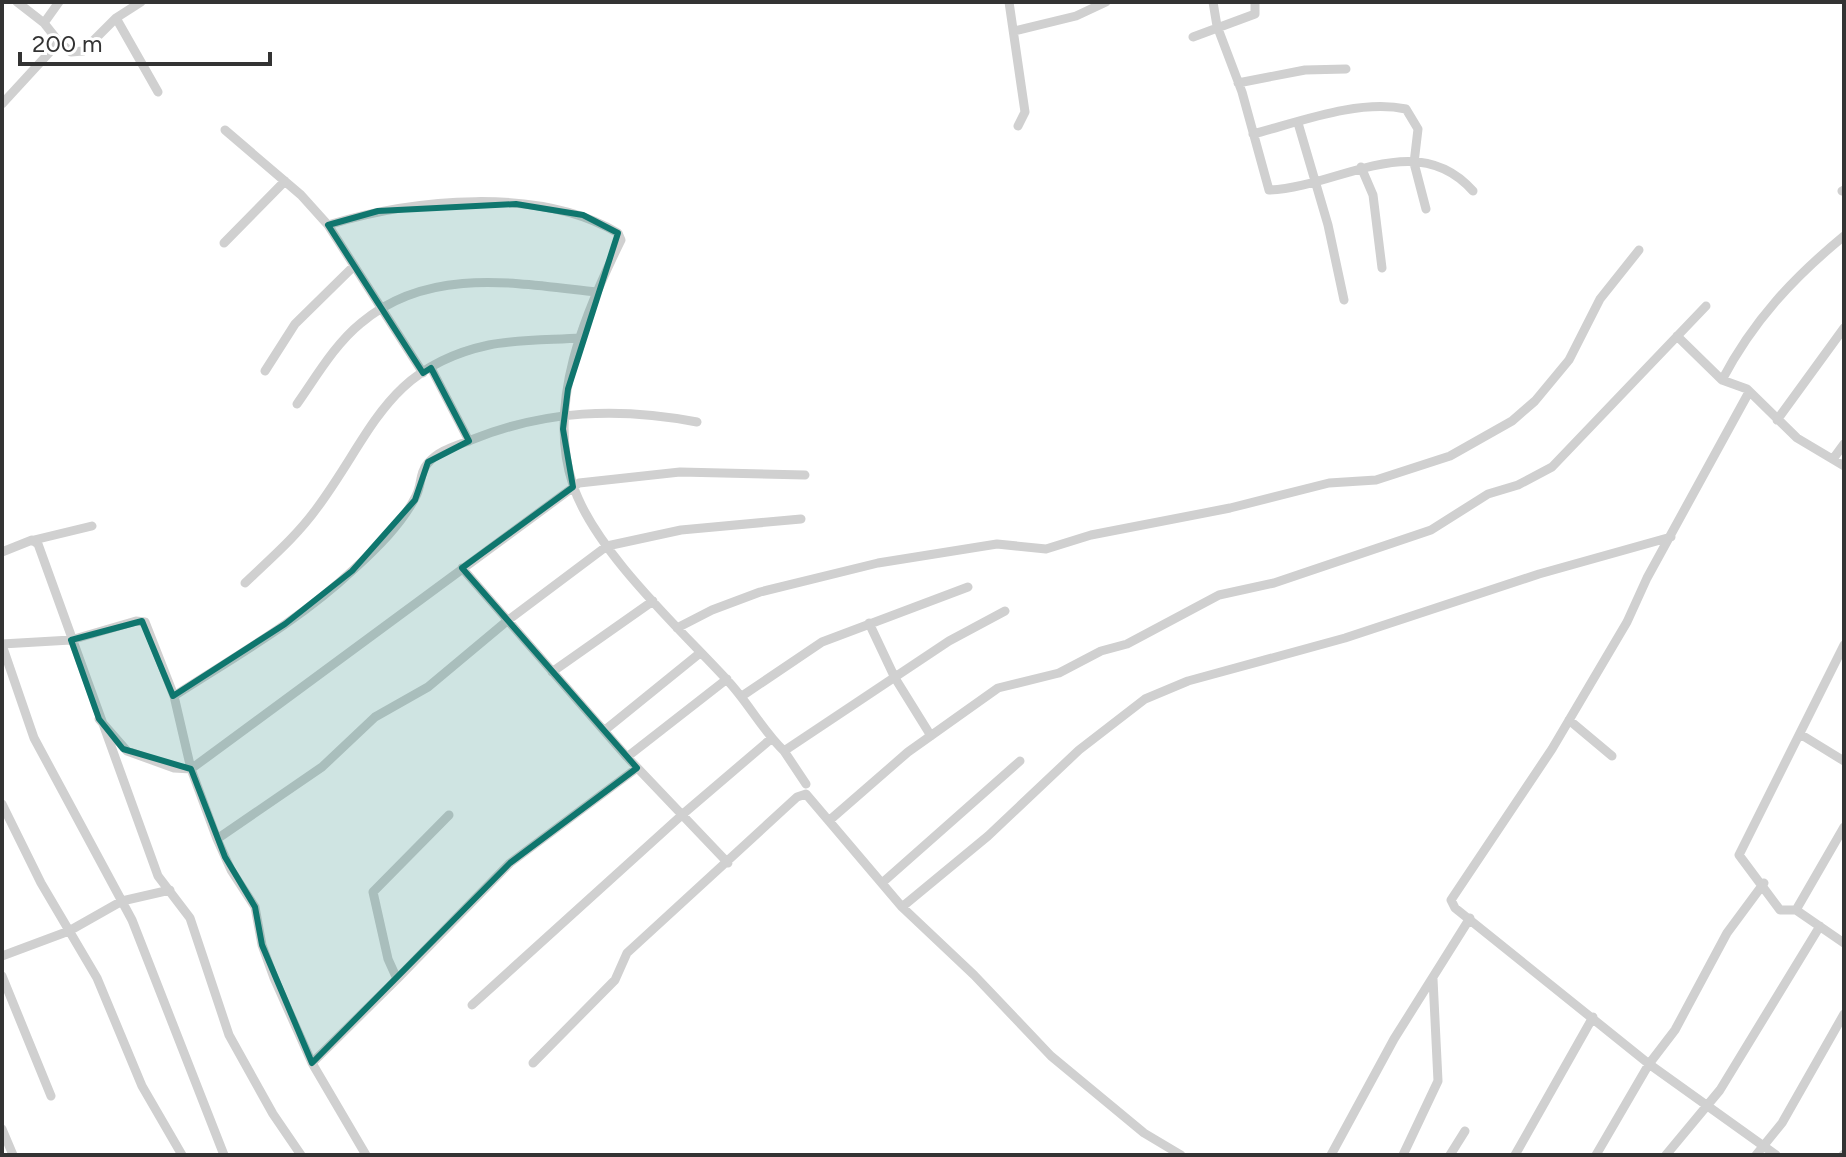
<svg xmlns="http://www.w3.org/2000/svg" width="1846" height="1157" font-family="Figtree,sans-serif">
<rect width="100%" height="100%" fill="#fff"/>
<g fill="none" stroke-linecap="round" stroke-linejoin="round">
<path stroke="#d0d0d0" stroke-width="9" d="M17,2L44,23
M1009,2L1025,112L1018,126
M1213,2L1217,26L1242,92L1269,190C1337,188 1416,126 1473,191
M116,18L158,92
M1014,31L1076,16L1106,2
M1193,37L1255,14V2
M59,42L44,23L59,2
M1238,83L1305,70L1346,69
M2,104L59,42L71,52L83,51L116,18L141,2
M1298,123L1328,225L1344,300
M225,130L301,195L328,225L423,373
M1253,134C1299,122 1358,99 1406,109L1418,129L1414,163L1426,209
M1361,167L1373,195L1382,268
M1842,191L1844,190
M328,225C413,199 539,186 618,233L621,240C585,313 546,404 573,485C594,550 680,629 727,680C748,702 762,730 784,751L949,641L1005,611
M224,243L285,181
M1677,336L1722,380L1747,389L1797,438L1844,466
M431,368L469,441
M265,371L295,324L354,266
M1722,380C1753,321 1793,278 1844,236
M1749,392L1647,578L1627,622L1552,749L1451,900L1455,908L1649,1064L1776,1155
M297,404C316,377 335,344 361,323C428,266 516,283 596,292
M1777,420L1844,328
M1833,459L1844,444
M34,540L92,526
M2,552L32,540L38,544L158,876L190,918L229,1035L273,1114L301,1155
M462,568L627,757L728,863
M245,583C270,559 297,536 317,508C372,434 386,367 489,345C519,339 551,340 581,338
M869,623L895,678L931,736
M677,628L712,610L760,592L878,563L997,544L1046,549L1091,535L1230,508L1329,483L1376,480L1450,456L1512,421L1535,401L1569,360L1600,299L1639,250
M2,644L71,640L136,621L145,622L174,696L191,769L217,839L231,870L255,907L262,945L274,978L312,1063L366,1155
M2,645L34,738L132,920L224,1155
M1844,645L1739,855L1780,910H1796L1844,943
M552,672L653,601
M174,696C236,656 300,620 353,570C376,549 402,524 416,496C422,485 419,473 428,463C439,450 456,446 471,440C545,410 619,407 697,422
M742,696L822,642L968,587
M99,719L127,751L174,768L191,769L579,483L680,472L805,475
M1569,720L1612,756
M605,730L700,653
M1800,734L1844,761
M784,751L806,784
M627,757L727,679
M2,804L41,883L97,978L142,1086L182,1155
M449,815L373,892L388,959L397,979L510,863L637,768
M831,819L908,752L998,688L1059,673L1101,651L1127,644L1219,595L1274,583L1431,530L1488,494L1518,485L1552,467L1706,306
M217,839L322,767L375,717L428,687L507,621L607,546L681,530L801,519
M882,883L1020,761
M902,907L988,836L1079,750L1145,699L1188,681L1345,638L1539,574L1671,537
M1796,910L1844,827
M2,956L69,931L122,901L170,890
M2,976L51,1096
M472,1005L683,814L772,738
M312,1063L397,979
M533,1063L615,980L627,953L797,797L806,794L902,907L974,975L1051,1056L1144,1133L1181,1155
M2,1129L13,1155
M1331,1155L1394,1039L1470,918
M1403,1155L1438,1081L1433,979
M1450,1155L1465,1131
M1515,1155L1593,1017
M1596,1155L1649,1064L1675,1030L1727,933L1764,883
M1666,1155L1720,1090L1820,926
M1756,1155L1782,1123L1844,1014
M1843,1155L1844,1154"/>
</g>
<path fill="#0f766e" fill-opacity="0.2" stroke="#0f766e" stroke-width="6" stroke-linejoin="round" d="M516,204L583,215L618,233L568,389L563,429L573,487L462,568L637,768L510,863L312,1063L262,945L255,907L225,857L191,769L123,749L99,719L71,640L142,621L173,696L285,624L352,571L415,500L428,462L469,441L431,368L423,373L328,225L378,211Z"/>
<rect width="1846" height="1157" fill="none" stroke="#333333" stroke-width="8"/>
<path d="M20 52v12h250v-12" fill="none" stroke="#333333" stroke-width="4"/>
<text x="32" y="52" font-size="24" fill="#333333" stroke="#ffffff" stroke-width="6" paint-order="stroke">200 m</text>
</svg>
